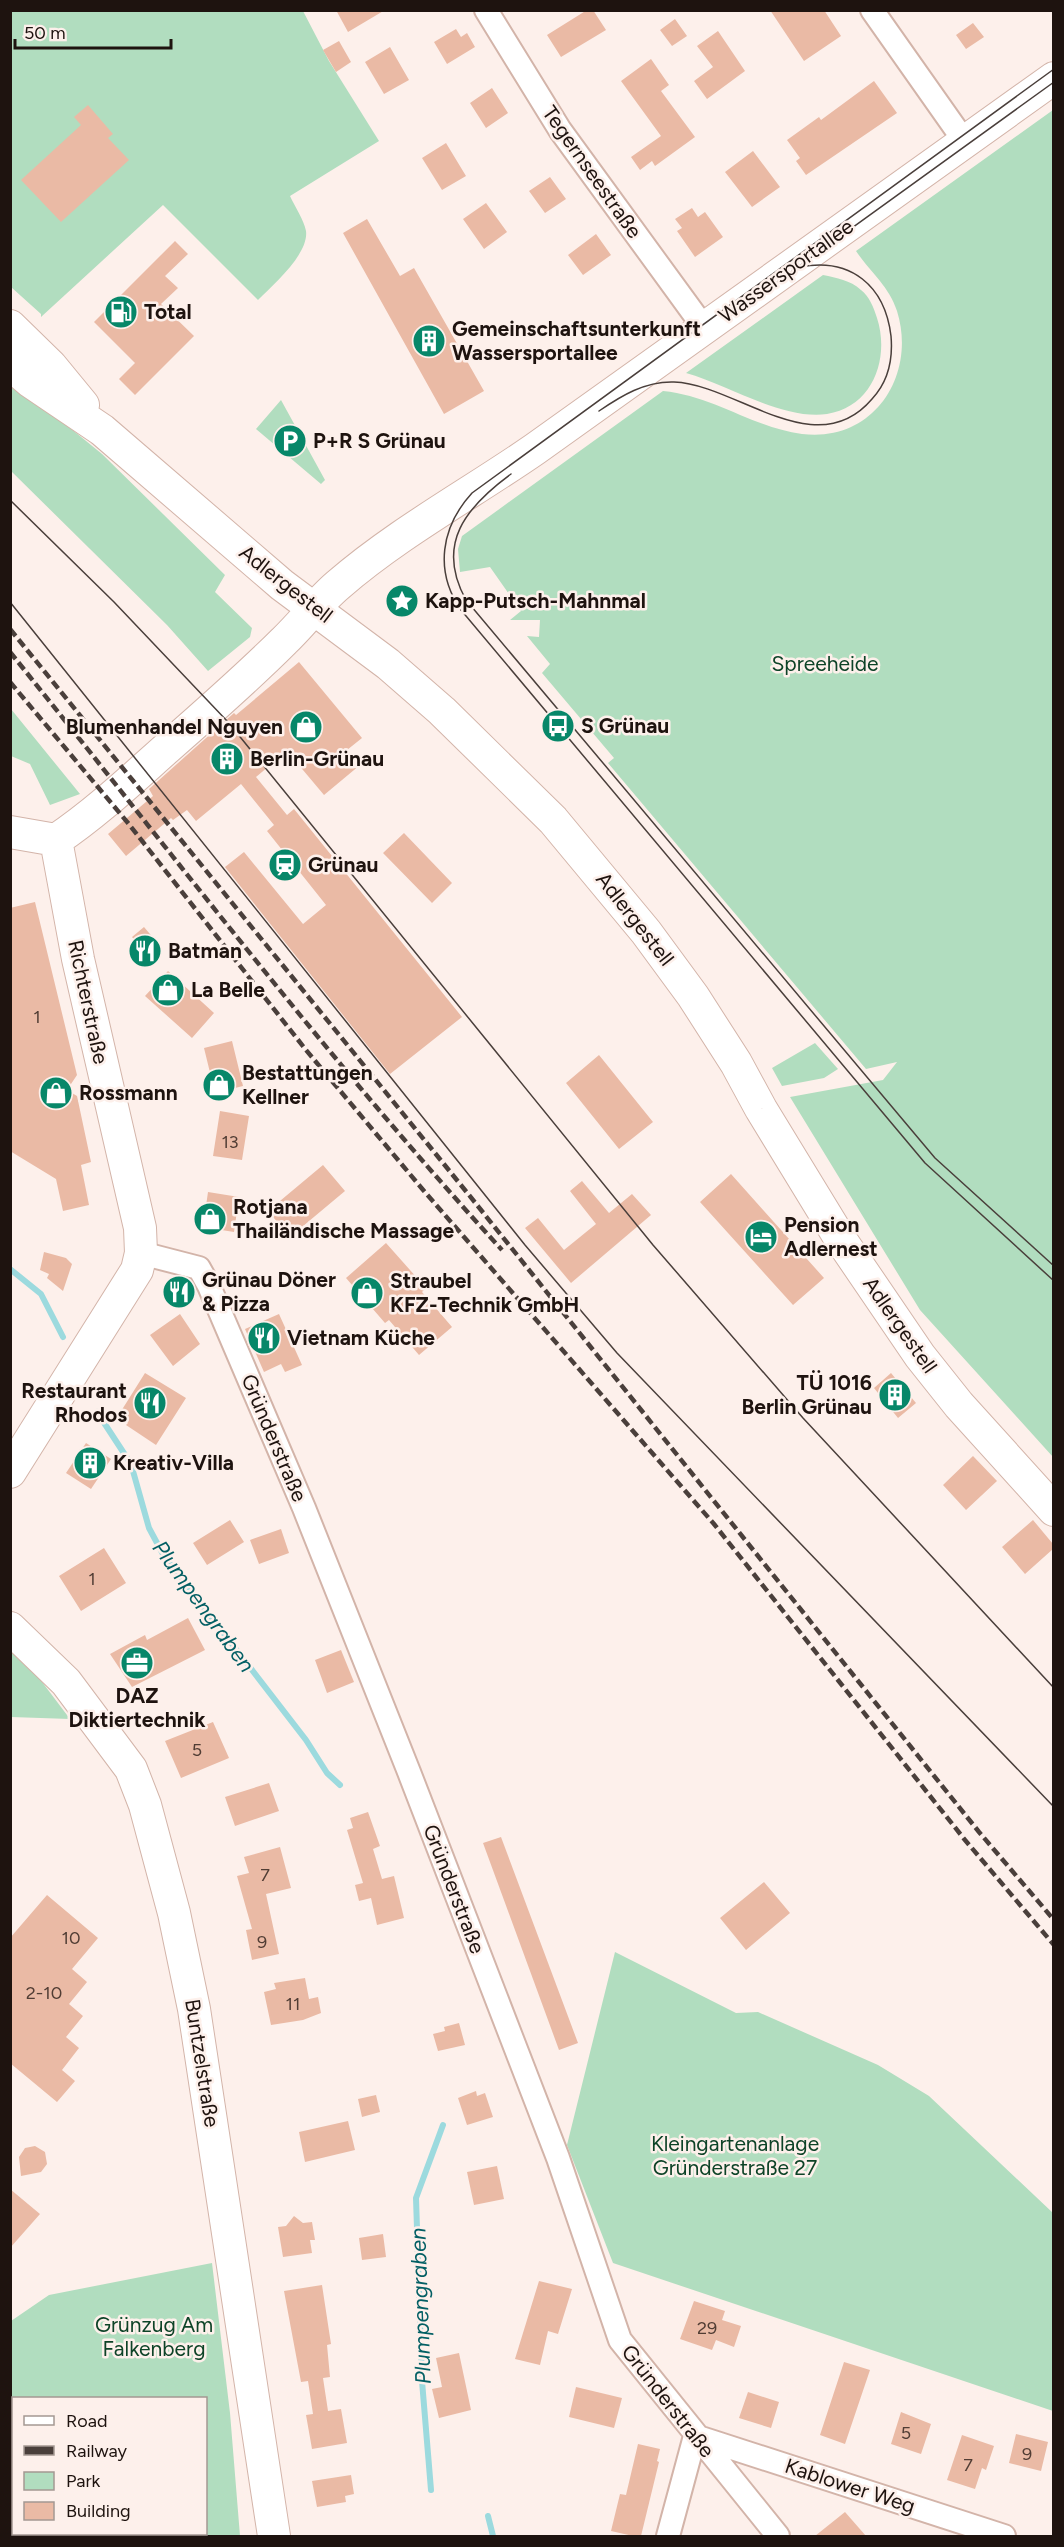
<svg xmlns="http://www.w3.org/2000/svg" width="1064" height="2547" font-family="Figtree,sans-serif">
<rect width="100%" height="100%" fill="#fdf0eb"/>
<path fill="#b1ddbf" fill-rule="evenodd" d="M11,11H303L329,61L379,141L290,196C295,207 304,220 306,231C309,254 273,285 258,300L163,205L41,317V314L11,287Z
M1053,110V1457L920,1310L790,1097L883,1080L897,1062L866,1069L608,763L614,758L542,673L550,664L527,636L539,637L540,620H510L521,611L490,567L460,572L458,549L462,536L663,391C714,396 754,428 802,434C874,443 917,375 897,311C889,286 870,272 856,251Z
M823,275C837,278 850,280 861,290C869,296 874,308 877,318C890,358 873,407 827,414C782,420 729,385 686,373Z
M10,379L102,454L225,575L215,592L252,628L250,637L208,671L167,625L11,471Z
M281,400L325,480L321,484L256,429Z
M11,709L80,794L50,805L30,764L11,756Z
M815,1043L838,1069L824,1078L782,1086L772,1068Z
M10,1651L33,1670L70,1719L11,1717Z
M615,1952L736,2013L758,2012L878,2065L929,2096L1053,2213V2411L613,2263L567,2145Z
M212,2263L230,2413L240,2536H11V2321L49,2295ZM14,2398H206V2534H14Z"/>
<g fill="none" stroke-linecap="round" stroke-linejoin="round">
<path stroke="#9cdade" stroke-width="6" d="M10,1269L41,1294L63,1337
M97,1412L131,1464L149,1528L164,1556L306,1740L327,1773L340,1785
M431,2490L422,2381L416,2198L443,2125
M488,2516L493,2536"/>
</g>
<path fill="#eabaa5" d="M336,10H385L348,32Z
M587,10H593L606,30L561,57L547,35Z
M770,10H824L841,36L804,61Z
M675,19L687,36L672,46L660,30Z
M973,23L984,37L966,49L956,35Z
M456,29L461,37L467,33L475,47L447,64L434,42Z
M718,31L745,71L707,99L694,81L713,67L697,46Z
M339,41L351,62L336,72L323,50Z
M390,47L409,80L384,94L365,62Z
M651,59L669,85L661,91L695,137L655,166L652,161L640,170L631,157L661,136L621,81Z
M874,81L897,113L806,175L796,161L800,158L787,140L819,117L821,120Z
M492,88L508,113L486,128L470,103Z
M88,105L113,134L108,138L129,160L61,222L21,180L81,125L74,117Z
M446,143L466,176L442,190L422,158Z
M753,151L780,187L752,207L725,172Z
M550,177L566,199L545,213L529,191Z
M486,203L507,232L484,249L463,219Z
M692,208L698,217L705,212L723,237L695,257L677,231L682,228L675,219Z
M367,219L400,276L414,268L484,391L444,414L343,233Z
M596,234L611,255L583,275L568,255Z
M175,241L188,254L165,276L178,288L161,304L194,336L135,395L119,379L135,363L94,322Z
M299,662L362,738L347,750L360,765L324,795L287,751L256,777L287,815L294,809L462,1017L390,1074L225,867L244,852L303,924L326,905L267,831L274,825L241,784L196,821L187,810L173,820L171,818L126,856L108,834L153,796L149,789L234,713L236,715Z
M404,833L452,883L432,903L383,853Z
M35,902L77,1075L67,1090L77,1096L91,1162L81,1165L89,1205L63,1211L56,1179L10,1151V908Z
M144,927L161,947L149,957L132,937Z
M168,971L214,1013L192,1038L145,996Z
M232,1041L243,1086L215,1093L204,1048Z
M599,1055L653,1122L619,1149L566,1083Z
M220,1111L249,1116L242,1160L213,1156Z
M323,1165L345,1191L290,1237L268,1211Z
M731,1174L824,1278L793,1305L700,1202Z
M582,1181L609,1213L632,1194L651,1215L571,1283L525,1228L538,1218L564,1250L596,1224L570,1191Z
M208,1192L239,1197L234,1232L203,1227Z
M386,1243L426,1288L422,1292L452,1327L419,1355L389,1320L385,1323L346,1278Z
M44,1252L66,1258L72,1264L63,1291L47,1278L49,1274L40,1270Z
M177,1276L186,1279L195,1300L165,1293Z
M180,1314L200,1344L173,1366L150,1335Z
M279,1314L302,1365L285,1372L281,1364L264,1372L245,1329Z
M145,1373L186,1398L156,1445L126,1425L128,1423L118,1416Z
M891,1373L916,1403L898,1418L874,1388Z
M86,1443L111,1459L91,1489L66,1473Z
M973,1456L997,1481L966,1510L943,1485Z
M230,1520L244,1542L207,1565L193,1543Z
M1033,1520L1053,1544V1549L1025,1574L1002,1547Z
M281,1529L289,1553L259,1564L250,1540Z
M104,1548L126,1583L81,1611L59,1576Z
M188,1618L205,1650L132,1687L110,1654L145,1635L147,1640Z
M341,1650L354,1682L327,1693L315,1660Z
M213,1722L229,1758L181,1778L165,1741Z
M269,1783L279,1811L235,1826L225,1797Z
M368,1812L380,1846L373,1849L382,1879L394,1876L404,1918L377,1925L371,1898L359,1901L355,1885L363,1883L347,1830L353,1828L350,1818Z
M501,1837L578,2043L559,2050L483,1843Z
M280,1847L291,1888L266,1894L279,1954L252,1960L246,1930L252,1929L237,1876L249,1873L244,1857Z
M764,1882L790,1913L746,1950L720,1918Z
M47,1895L98,1938L72,1969L87,1982L69,2004L83,2016L66,2037L79,2048L62,2070L75,2081L57,2102L10,2063V1938Z
M305,1978L309,1999L318,1997L321,2013L303,2020L271,2025L264,1992L276,1989L274,1983Z
M459,2023L465,2045L438,2051L433,2034L445,2031L444,2027Z
M476,2091L477,2096L485,2093L493,2117L467,2125L458,2098Z
M376,2095L380,2112L362,2117L358,2099Z
M348,2121L355,2150L305,2162L299,2132Z
M35,2146L45,2152L47,2164L41,2172L21,2176L19,2157L25,2148Z
M497,2166L504,2199L474,2205L467,2172Z
M10,2189L40,2214L10,2248Z
M294,2216L303,2223L312,2222L315,2240H310L312,2253L283,2257L278,2227L286,2226Z
M383,2234L386,2257L362,2260L359,2238Z
M539,2281L572,2289L558,2334L548,2331L540,2365L515,2359Z
M322,2285L331,2344L327,2345L330,2377L323,2378L328,2411L341,2409L347,2443L312,2449L306,2415L313,2414L308,2381L301,2382L284,2291Z
M694,2301L725,2311L722,2320L741,2326L734,2347L716,2340L712,2350L680,2339Z
M459,2353L471,2410L439,2418L432,2389L442,2387L436,2358Z
M844,2362L870,2370L845,2444L820,2435Z
M576,2387L622,2398L614,2428L569,2417Z
M748,2392L779,2402L771,2428L739,2418Z
M901,2412L931,2424L921,2454L891,2444Z
M1016,2434L1048,2442L1041,2471L1009,2463Z
M962,2435L994,2446L986,2470L982,2468L975,2489L947,2480Z
M638,2444L660,2449L657,2461L659,2462L641,2536H633L611,2531L620,2494L626,2495Z
M351,2475L354,2494L345,2496L346,2502L317,2507L312,2481Z
M845,2512L866,2536H815Z"/>
<g fill="none" stroke-linecap="round" stroke-linejoin="round">
<g stroke="#d3b4a9" stroke-width="26">
<path id="street" d="M486,10L560,130L705,329
M872,10L965,142
M141,1253L199,1268L209,1286L304,1508L409,1772L558,2158L620,2340L778,2536
M695,2436L1004,2536
M668,2536L695,2436"/>
</g>
<g stroke="#d3b4a9" stroke-width="34">
<path id="secondary" d="M10,326L51,366L83,405
M10,364L31,382L102,430L282,585L388,664L442,711L553,820L646,932L693,996L736,1063L761,1109L841,1240L920,1356L959,1405L1054,1510
M10,832L56,840
M56,840C96,813 131,780 167,748C207,713 247,678 284,641C303,623 318,602 338,585C398,533 470,494 535,449L1054,78
M10,1472L137,1270L141,1253L140,1228L78,959L56,840
M10,1628L66,1682L131,1769L145,1805L174,1913L194,2009L274,2536"/>
</g>
<use href="#street" stroke="#fff" stroke-width="22"/>
<use href="#secondary" stroke="#fff" stroke-width="32"/>
<path stroke="#4a3f3b" stroke-width="1.5" d="M1054,69L472,493C441,527 434,571 461,610L925,1163L1054,1281
M730,316L1054,82
M599,411C621,396 645,381 674,382C736,384 816,465 872,399C888,382 893,359 891,336C885,286 851,257 800,267
M511,474C466,507 435,544 466,600L935,1158L1054,1266
M10,500L114,602L228,722L653,1245L803,1418L1054,1688
M10,602L525,1245L617,1353L1054,1807"/>
<path stroke="#4a3f3b" stroke-width="4.5" stroke-dasharray="9 4.5" stroke-linecap="butt" d="M10,629L469,1195L979,1832L1054,1920
M10,652C172,853 328,1060 502,1250
M10,682L128,823L306,1050L424,1191L714,1524L965,1840L1054,1945"/>
</g>
<defs>
<g id="fuel-disc" transform="scale(1.725)"><circle r="9.5" fill="#078769" stroke="#fdf0eb"/><path d="M-5.5-6h7V0h2V4h1.3V-2.5L3-4.5l.8-.8L6-3V5H2.5V1h-1V6h-7ZM-4.2-4.7v3.2H.2V-4.7Z" fill="#fff"/></g>
<g id="building-disc" transform="scale(1.725)"><circle r="9.5" fill="#078769" stroke="#fdf0eb"/><path d="M-4-6H4V6H1V3H-1V6H-4ZM-2.5-4.3h1.7v1.8h-1.7ZM.8-4.3h1.7v1.8H.8ZM-2.5-1h1.7V.8h-1.7ZM.8-1h1.7V.8H.8Z" fill="#fff"/></g>
<g id="parking-disc" transform="scale(1.725)"><circle r="9.5" fill="#078769" stroke="#fdf0eb"/><path d="M-3.5-5.5H1a3.5 3.5 0 0 1 0 7H-1V5.5H-3.5ZM-1-3.4V-.6H.8a1.4 1.4 0 0 0 0-2.8Z" fill="#fff"/></g>
<g id="sight-disc" transform="scale(1.725)"><circle r="9.5" fill="#078769" stroke="#fdf0eb"/><path d="M0-6L1.8-2.2L6-1.7L2.9 1.2L3.7 5.4L0 3.3L-3.7 5.4L-2.9 1.2L-6-1.7L-1.8-2.2Z" fill="#fff"/></g>
<g id="bus-disc" transform="scale(1.725)"><circle r="9.5" fill="#078769" stroke="#fdf0eb"/><path d="M-5-6H5V4H4V6H2V4H-2V6H-4V4H-5ZM-3.5-4V0h7V-4ZM-3.5 1.2v1.5H-2V1.2ZM2 1.2v1.5H3.5V1.2Z" fill="#fff"/></g>
<g id="shop-disc" transform="scale(1.725)"><circle r="9.5" fill="#078769" stroke="#fdf0eb"/><path d="M-5-2.5h2.3a2.7 3.5 0 0 1 5.4 0H5L5.5 6h-11ZM-1.5-2.5h3a1.5 2.3 0 0 0-3 0Z" fill="#fff"/></g>
<g id="station-disc" transform="scale(1.725)"><circle r="9.5" fill="#078769" stroke="#fdf0eb"/><path d="M-3-6H3Q5-6 5-4V2Q5 4 3 4L4.5 6H3L1.5 4h-3L-3 6H-4.5L-3 4Q-5 4-5 2V-4Q-5-6-3-6ZM-3.5-4v3h7v-3ZM-3.5 1v1.5H-2V1ZM2 1v1.5H3.5V1Z" fill="#fff"/></g>
<g id="restaurant-disc" transform="scale(1.725)"><circle r="9.5" fill="#078769" stroke="#fdf0eb"/><path d="M-5-6h1v4h1v-4h1v4h1v-4h1v5L-1.5 .5V6h-2V.5L-5-1ZM5-6V6H3V1.5H1.5Q1.5-4 5-6Z" fill="#fff"/></g>
<g id="hotel-disc" transform="scale(1.725)"><circle r="9.5" fill="#078769" stroke="#fdf0eb"/><path d="M-6-4.5h1.5V1H6V5H4.5V3h-9V5H-6ZM-4 0a1.8 1.8 0 1 1 3.6 0ZM.5 0V-2.5h3Q6-2.5 6 0Z" fill="#fff"/></g>
<g id="office-disc" transform="scale(1.725)"><circle r="9.5" fill="#078769" stroke="#fdf0eb"/><path d="M-6-3h4V-5.5h4V-3h4V5H-6ZM-1-4.5V-3h2v-1.5ZM-6 0V1H6V0Z" fill="#fff"/></g>
</defs>
<g fill-rule="evenodd">
<use href="#fuel-disc" x="121" y="312"/>
<use href="#building-disc" x="429" y="341"/>
<use href="#parking-disc" x="290" y="441"/>
<use href="#sight-disc" x="402" y="601"/>
<use href="#bus-disc" x="558" y="726"/>
<use href="#shop-disc" x="306" y="727"/>
<use href="#building-disc" x="227" y="759"/>
<use href="#station-disc" x="285" y="865"/>
<use href="#restaurant-disc" x="145" y="951"/>
<use href="#shop-disc" x="168" y="990"/>
<use href="#shop-disc" x="219" y="1085"/>
<use href="#shop-disc" x="56" y="1093"/>
<use href="#shop-disc" x="210" y="1219"/>
<use href="#hotel-disc" x="761" y="1237"/>
<use href="#restaurant-disc" x="179" y="1292"/>
<use href="#shop-disc" x="367" y="1293"/>
<use href="#restaurant-disc" x="264" y="1338"/>
<use href="#building-disc" x="895" y="1395"/>
<use href="#restaurant-disc" x="150" y="1403"/>
<use href="#building-disc" x="90" y="1463"/>
<use href="#office-disc" x="137" y="1663"/>
</g>
<g text-anchor="middle" stroke-width="5" stroke-linejoin="round" paint-order="stroke">
<g font-size="18" fill="#513d34">
<text x="37" y="1023">1</text>
<text x="230" y="1148">13</text>
<text x="92" y="1585">1</text>
<text x="197" y="1756">5</text>
<text x="265" y="1881">7</text>
<text x="71" y="1944">10</text>
<text x="262" y="1948">9</text>
<text x="44" y="1999">2-10</text>
<text x="293" y="2010">11</text>
<text x="707" y="2334">29</text>
<text x="906" y="2439">5</text>
<text x="1027" y="2460">9</text>
<text x="968" y="2471">7</text>
</g>
<g font-size="21" fill="#1e130f" stroke="#fdf0eb">
<text transform="translate(592 172) rotate(55)" y="7">Tegernseestraße</text>
<text transform="translate(786 271) rotate(-36)" y="7">Wassersportallee</text>
<text transform="translate(286 584) rotate(38)" y="7">Adlergestell</text>
<text transform="translate(635 919) rotate(52)" y="7">Adlergestell</text>
<text transform="translate(88 1002) rotate(78)" y="7">Richterstraße</text>
<text transform="translate(900 1325) rotate(55)" y="7">Adlergestell</text>
<text transform="translate(274 1438) rotate(67)" y="7">Gründerstraße</text>
<text transform="translate(454 1889) rotate(69)" y="7">Gründerstraße</text>
<text transform="translate(202 2063) rotate(81)" y="7">Buntzelstraße</text>
<text transform="translate(668 2401) rotate(52)" y="7">Gründerstraße</text>
<text transform="translate(850 2486) rotate(18)" y="7">Kablower Weg</text>
</g>
<g font-size="21" font-weight="bold" fill="#1e130f" stroke="#fdf0eb" text-anchor="start">
<text x="144" y="319">Total</text>
<text x="452" y="336">Gemeinschaftsunterkunft<tspan x="452" dy="24">Wassersportallee</tspan></text>
<text x="313" y="448">P+R S Grünau</text>
<text x="425" y="608">Kapp-Putsch-Mahnmal</text>
<text x="581" y="733">S Grünau</text>
<text x="283" y="734" text-anchor="end">Blumenhandel Nguyen</text>
<text x="250" y="766">Berlin-Grünau</text>
<text x="308" y="872">Grünau</text>
<text x="168" y="958">Batman</text>
<text x="191" y="997">La Belle</text>
<text x="242" y="1080">Bestattungen<tspan x="242" dy="24">Kellner</tspan></text>
<text x="79" y="1100">Rossmann</text>
<text x="233" y="1214">Rotjana<tspan x="233" dy="24">Thailändische Massage</tspan></text>
<text x="784" y="1232">Pension<tspan x="784" dy="24">Adlernest</tspan></text>
<text x="202" y="1287">Grünau Döner<tspan x="202" dy="24">&amp; Pizza</tspan></text>
<text x="390" y="1288">Straubel<tspan x="390" dy="24">KFZ-Technik GmbH</tspan></text>
<text x="287" y="1345">Vietnam Küche</text>
<text x="872" y="1390" text-anchor="end">TÜ 1016<tspan x="872" dy="24">Berlin Grünau</tspan></text>
<text x="127" y="1398" text-anchor="end">Restaurant<tspan x="127" dy="24">Rhodos</tspan></text>
<text x="113" y="1470">Kreativ-Villa</text>
<text x="137" y="1703" text-anchor="middle">DAZ<tspan x="137" dy="24">Diktiertechnik</tspan></text>
</g>
<g font-size="21" fill="#0d4327" stroke="#fdf0eb">
<text x="825" y="671">Spreeheide</text>
<text x="735" y="2151">Kleingartenanlage<tspan x="735" dy="24">Gründerstraße 27</tspan></text>
<text x="154" y="2332">Grünzug Am<tspan x="154" dy="24">Falkenberg</tspan></text>
</g>
<g font-size="22" font-style="italic" fill="#035f64" stroke="#fdf0eb">
<text transform="translate(204 1606) rotate(54)" y="8">Plumpengraben</text>
<text transform="translate(420 2306) rotate(-92)" y="8">Plumpengraben</text>
</g>
</g>
<rect width="1064" height="2547" fill="none" stroke="#1e130f" stroke-width="24"/>
<rect x="12" y="2397" width="195" height="138" fill="#fdf0eb" stroke="#a49893" stroke-width="1.5"/>
<rect x="24" y="2416" width="30" height="9" fill="#ffffff" stroke="#a49893" stroke-width="1.5"/>
<text x="66" y="2427" font-size="18" fill="#1e130f">Road</text>
<rect x="24" y="2446" width="30" height="9" fill="#4a3f3b" stroke="#a49893" stroke-width="1.5"/>
<text x="66" y="2457" font-size="18" fill="#1e130f">Railway</text>
<rect x="24" y="2472" width="30" height="18" fill="#b1ddbf" stroke="#a49893" stroke-width="1.5"/>
<text x="66" y="2487" font-size="18" fill="#1e130f">Park</text>
<rect x="24" y="2502" width="30" height="18" fill="#eabaa5" stroke="#a49893" stroke-width="1.5"/>
<text x="66" y="2517" font-size="18" fill="#1e130f">Building</text>
<path d="M15 39v9h156v-9" fill="none" stroke="#1e130f" stroke-width="3"/>
<text x="24" y="39" font-size="18" fill="#1e130f" stroke="#fdf0eb" stroke-width="4.5" paint-order="stroke">50 m</text>
</svg>
